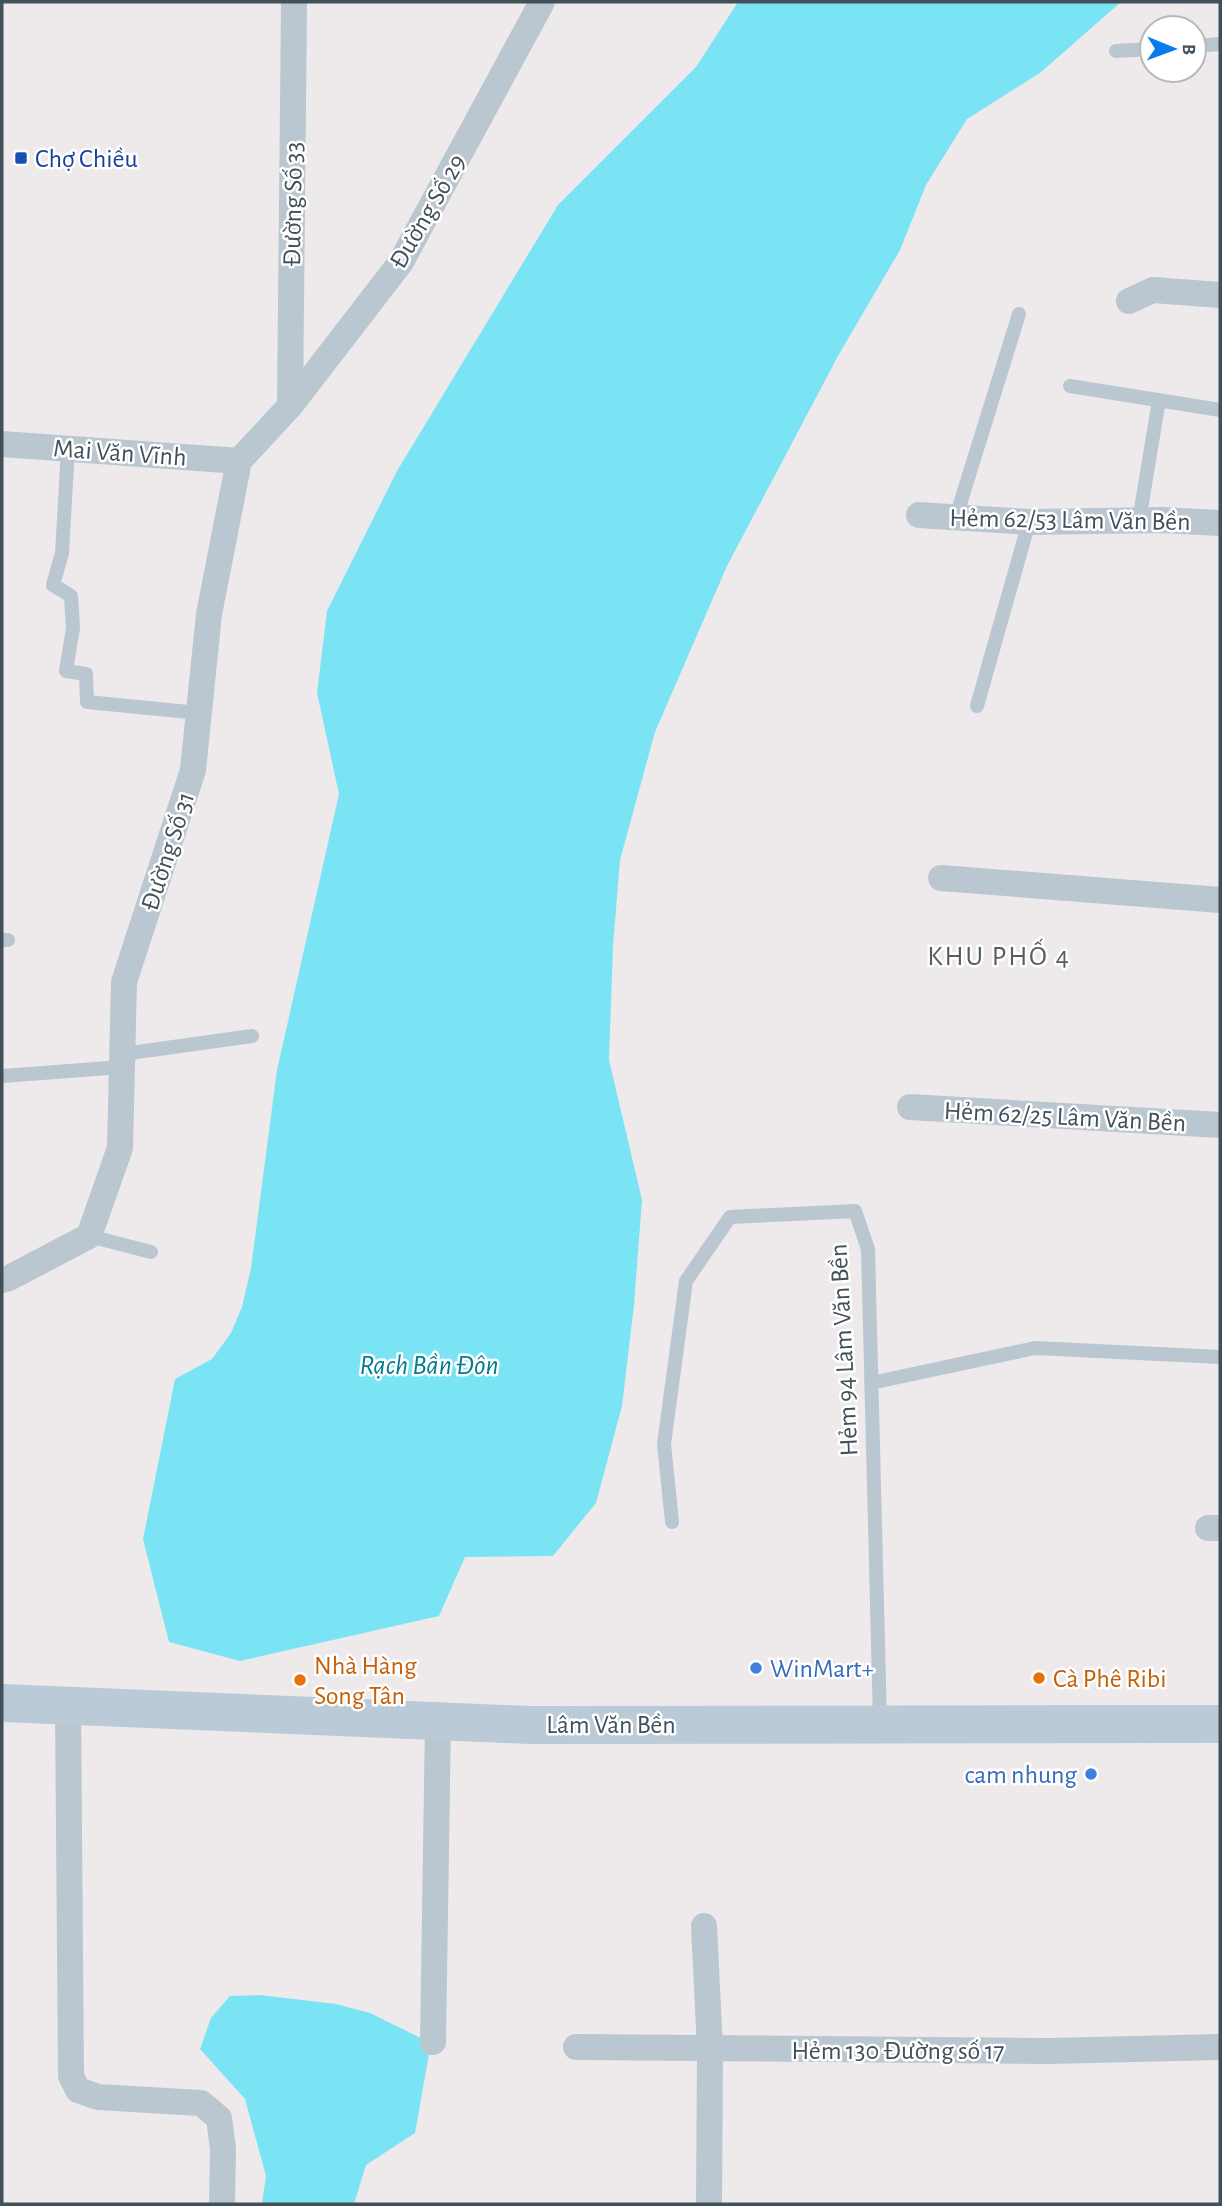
<svg xmlns="http://www.w3.org/2000/svg" width="1222" height="2206" font-family="'Alegreya Sans',sans-serif">
<rect width="100%" height="100%" fill="#eeeaeb"/>
<path fill="#7ae4f5" d="M738,2H1121L1040,73L967,119L926,185L900,250L838,356L727,566L655,732L620,860L613,946L609,1060L642,1200L634,1305L622,1406L596,1503L553,1556L465,1557L439,1616L240,1661L169,1642L143,1539L175,1379L212,1359L231,1333L242,1307L251,1268L277,1070L339,794L317,693L327,611L397,471L558,205L696,67Z
M260,1995L336,2004L370,2013L431,2043L415,2133L366,2165L354,2204H262L266,2176L245,2099L200,2049L211,2018L230,1996Z"/>
<g fill="none" stroke-linecap="round" stroke-linejoin="round">
<path stroke="#bac7d0" stroke-width="14" d="M1194,46L1220,44
M1116,51L1152,49
M1070,386L1220,410
M68,449L62,553L53,585L71,596L73,628L66,671L86,674L87,702L199,713
M956,517L1019,314
M1139,521L1159,400
M977,706L1029,522
M2,940H8
M123,1054L252,1036
M2,1076L122,1067
M89,1236L151,1252
M871,1383L1035,1348L1220,1357
M672,1522L664,1444L686,1281L730,1217L855,1211L868,1249L880,1722"/>
<path stroke="#bac7d0" stroke-width="26" d="M1129,301L1153,290L1220,295
M290,406L294,2
M2,444L239,461
M239,461L290,406L401,262L542,2
M919,515L1029,522L1161,520L1220,523
M941,878L1220,900
M910,1107L1220,1125
M2,1280L9,1278L89,1236L120,1148L124,982L193,770L209,614L239,461
M1208,1528H1220
M68,1707L71,2076L78,2090L98,2097L201,2103L219,2118L223,2149L222,2204
M704,1926L710,2049L709,2204
M433,2042L438,1720
M576,2047L1049,2051L1220,2047"/>
<path stroke="#bbcad7" stroke-width="38" d="M2,1703L530,1725L1220,1724"/>
</g>
<rect fill="#1a4fb4" stroke="#fff" stroke-width="2.5" x="14" y="151" width="14" height="14" rx="3.5"/>
<g fill="#3f7fe0" stroke="#fff" stroke-width="2.5">
<circle cx="756" cy="1668" r="7"/>
<circle cx="1091" cy="1774" r="7"/>
</g>
<g fill="#e8710a" stroke="#fff" stroke-width="2.5">
<circle cx="1039" cy="1678" r="7"/>
<circle cx="300" cy="1680" r="7"/>
</g>
<g text-anchor="middle" stroke-width="5" stroke-linejoin="round" paint-order="stroke">
<g font-size="26" fill="#164399" stroke="#fff" text-anchor="start">
<text x="35" y="167">Chợ Chiều</text>
</g>
<g font-size="26" fill="#42505a" stroke="#fff">
<text transform="translate(292 204) rotate(-89)" y="9">Đường Số 33</text>
<text transform="translate(427 211) rotate(-60)" y="9">Đường Số 29</text>
<text transform="translate(120 452) rotate(4)" y="9">Mai Văn Vĩnh</text>
<text transform="translate(1070 519) rotate(1)" y="9">Hẻm 62/53 Lâm Văn Bền</text>
<text transform="translate(167 851) rotate(-72)" y="9">Đường Số 31</text>
<text transform="translate(1065 1116) rotate(3)" y="9">Hẻm 62/25 Lâm Văn Bền</text>
<text transform="translate(843 1350) rotate(-93)" y="9">Hẻm 94 Lâm Văn Bền</text>
<text x="611" y="1733">Lâm Văn Bền</text>
<text x="898" y="2059">Hẻm 130 Đường số 17</text>
</g>
<g font-size="26" fill="#c56008" stroke="#fff" text-anchor="start">
<text x="314" y="1674">Nhà Hàng<tspan x="314" dy="30">Song Tân</tspan></text>
<text x="1053" y="1687">Cà Phê Ribi</text>
</g>
<g font-size="26" fill="#366cbe" stroke="#fff" text-anchor="start">
<text x="770" y="1677">WinMart+</text>
<text x="1077" y="1783" text-anchor="end">cam nhung</text>
</g>
<g font-size="28" letter-spacing="2" fill="#575c61" stroke="#fff">
<text x="999" y="965">KHU PHỐ 4</text>
</g>
<g font-size="28" font-style="italic" fill="#037c8f" stroke="#fff">
<text x="429" y="1374">Rạch Bần Đôn</text>
</g>
</g>
<rect width="1222" height="2206" fill="none" stroke="#42505a" stroke-width="7"/>
<g transform="translate(1173 49) rotate(91)"><circle r="33" fill="#ffffff" stroke="#b3b9bd" stroke-width="2"/>
<path d="M0-5L12 26L0 18L-12 26Z" fill="#067ced"/>
<text y="-10" font-size="19" font-weight="bold" text-anchor="middle" fill="#42505a">B</text>
</g>
</svg>
